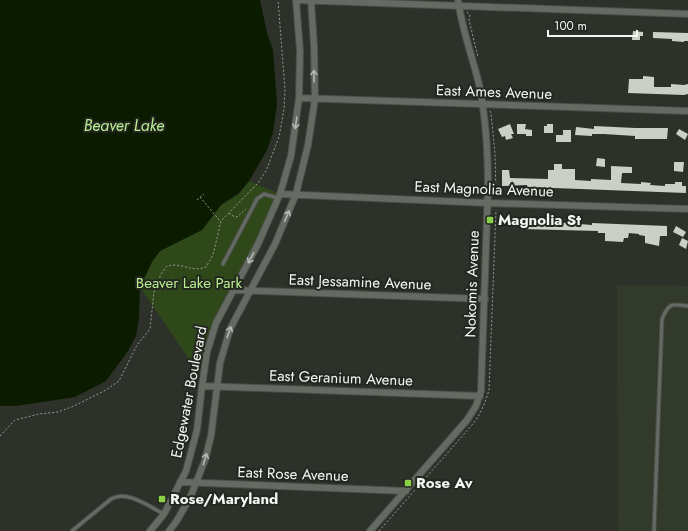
<svg xmlns="http://www.w3.org/2000/svg" width="688" height="531" font-family="Jost,sans-serif">
<rect width="100%" height="100%" fill="#2d3129"/>
<path fill="#323a2c" d="M617,285L688,286V531H618Z"/>
<path fill="#2f481a" d="M249,181L280,194L216,323L199,374L140,287L152,262L160,251L202,230L221,205L239,194Z"/>
<path fill="#0a1b00" d="M0,0H260L267,33L273,50L277,104L273,133L267,150L249,181L239,193L221,205L202,230L160,251L152,262L140,287L139,318L136,336L128,351L106,381L75,397L16,406H0Z"/>
<path fill="#cad0c6" d="M633,31L643,32V36H640V40H632Z
M653,32L688,33V41H684V42L672,41V39L653,38Z
M643,76L654,77V87H671V84L684,85L688,84V94L684,95L628,93L629,79H643Z
M510,124L514,134H511L513,138L506,140L505,136L502,137L498,129Z
M517,124H526L525,129L532,130V136H526V134H517Z
M547,124H553V133H544V126H547Z
M594,126L635,128H668L667,139H635V136L604,134H592V136L575,135L576,127L594,129Z
M679,129L688,134L685,140L676,134Z
M563,130H571V142H556V135H563Z
M597,158L605,159V167L596,166Z
M674,162H684L683,172L674,171Z
M554,164H562V169H575V180L591,181V179L611,180V166L632,167V173H622L621,183L641,184V182L651,183L650,185L665,186V184H675V182H682V186H686V193L527,187V185L502,186V170H509L510,178L548,179V170H554Z
M522,221H544V224H555V222L592,225V223L667,226V236H660L659,246L645,243V236L639,235V234L629,233L628,238H624L623,242L605,241V233H598V231L522,229Z
M676,226L686,232L683,237L673,232Z
M682,238L688,241L686,249L679,245Z"/>
<g fill="none" stroke-linecap="round" stroke-linejoin="round">
<g stroke="#4a4e48" stroke-width="5">
<path id="service" d="M223,264L257,199L264,194L278,198
M72,531L111,499C128,490 148,506 164,514
M654,531L662,319C669,302 672,304 688,306"/>
</g>
<g stroke="#4a4e48" stroke-width="8">
<path id="minor" d="M296,0L688,14
M299,98L688,111
M280,194L488,203L688,209
M234,290L485,299
M202,386L480,396
M180,482L406,491
M150,531L164,514L186,471L197,430L202,386L207,352L216,323L258,244L280,194L291,156L299,98L300,51L296,0
M169,531L176,522L190,498L205,460L211,436L220,363L230,329L275,244L296,194L308,145L315,99L314,46L311,0
M370,531L467,420L476,406L481,391L488,188C488,153 486,118 479,84C472,56 462,29 458,0"/>
</g>
<path stroke="#9a9d97" stroke-width="1" stroke-dasharray="2 2" stroke-linecap="butt" d="M467,12L470,15L469,20L478,57
M490,111L491,113L495,153L496,194L494,196
M200,197L220,221
M197,200L204,194
M229,213L233,216L237,217L246,209
M0,436L15,420L39,414L58,412L74,406L106,390L119,381L137,345L150,329L154,292L161,274L167,266C184,262 190,273 206,267L213,255L221,221L258,183L266,171L279,137L284,109L285,90L278,0
M379,531L472,425C481,414 485,403 489,390L496,210"/>
<use href="#service" stroke="#656b62" stroke-width="3"/>
<use href="#minor" stroke="#656b62" stroke-width="6"/>
</g>
<defs><path id="oneway-shaft" d="M-6 0H5M1.5-3L5.5 0L1.5 3" fill="none" stroke-width="1.6" stroke-linecap="round" stroke-linejoin="round"/></defs>
<g stroke="#b3b7b1">
<use href="#oneway-shaft" transform="translate(314 76) rotate(-91)"/>
<use href="#oneway-shaft" transform="translate(296 123) rotate(98)"/>
<use href="#oneway-shaft" transform="translate(287 216) rotate(-67)"/>
<use href="#oneway-shaft" transform="translate(251 258) rotate(118)"/>
<use href="#oneway-shaft" transform="translate(229 332) rotate(-71)"/>
<use href="#oneway-shaft" transform="translate(205 459) rotate(-73)"/>
</g>
<g fill="#89cf48" stroke="#232720" stroke-width="1.5">
<rect x="486" y="216" width="8" height="8" rx="2"/>
<rect x="404" y="479" width="8" height="8" rx="2"/>
<rect x="158" y="495" width="8" height="8" rx="2"/>
</g>
<g text-anchor="middle" stroke-width="4" stroke-linejoin="round" paint-order="stroke">
<g font-size="15" fill="#f3f6f1" stroke="#232720">
<text transform="translate(494 92) rotate(2)" y="5">East Ames Avenue</text>
<text transform="translate(484 189) rotate(2)" y="5">East Magnolia Avenue</text>
<text transform="translate(360 282) rotate(2)" y="5">East Jessamine Avenue</text>
<text transform="translate(472 284) rotate(-88)" y="5">Nokomis Avenue</text>
<text transform="translate(341 378) rotate(2)" y="5">East Geranium Avenue</text>
<text transform="translate(189 392) rotate(-79)" y="5">Edgewater Boulevard</text>
<text transform="translate(293 474) rotate(2)" y="5">East Rose Avenue</text>
</g>
<g font-size="15" font-weight="bold" fill="#f3f6f1" stroke="#232720" text-anchor="start">
<text x="498" y="225">Magnolia St</text>
<text x="416" y="488">Rose Av</text>
<text x="170" y="504">Rose/Maryland</text>
</g>
<g font-size="15" fill="#b8ed8f" stroke="#232720">
<text x="189" y="288">Beaver Lake Park</text>
</g>
<g font-size="16" font-style="italic" fill="#b9ef90" stroke="#232720">
<text x="124" y="131">Beaver Lake</text>
</g>
</g>
<path d="M548 30v6h89v-6" fill="none" stroke="#f3f6f1" stroke-width="2"/>
<text x="554" y="30" font-size="12" fill="#f3f6f1" stroke="#232720" stroke-width="3" paint-order="stroke">100 m</text>
</svg>
